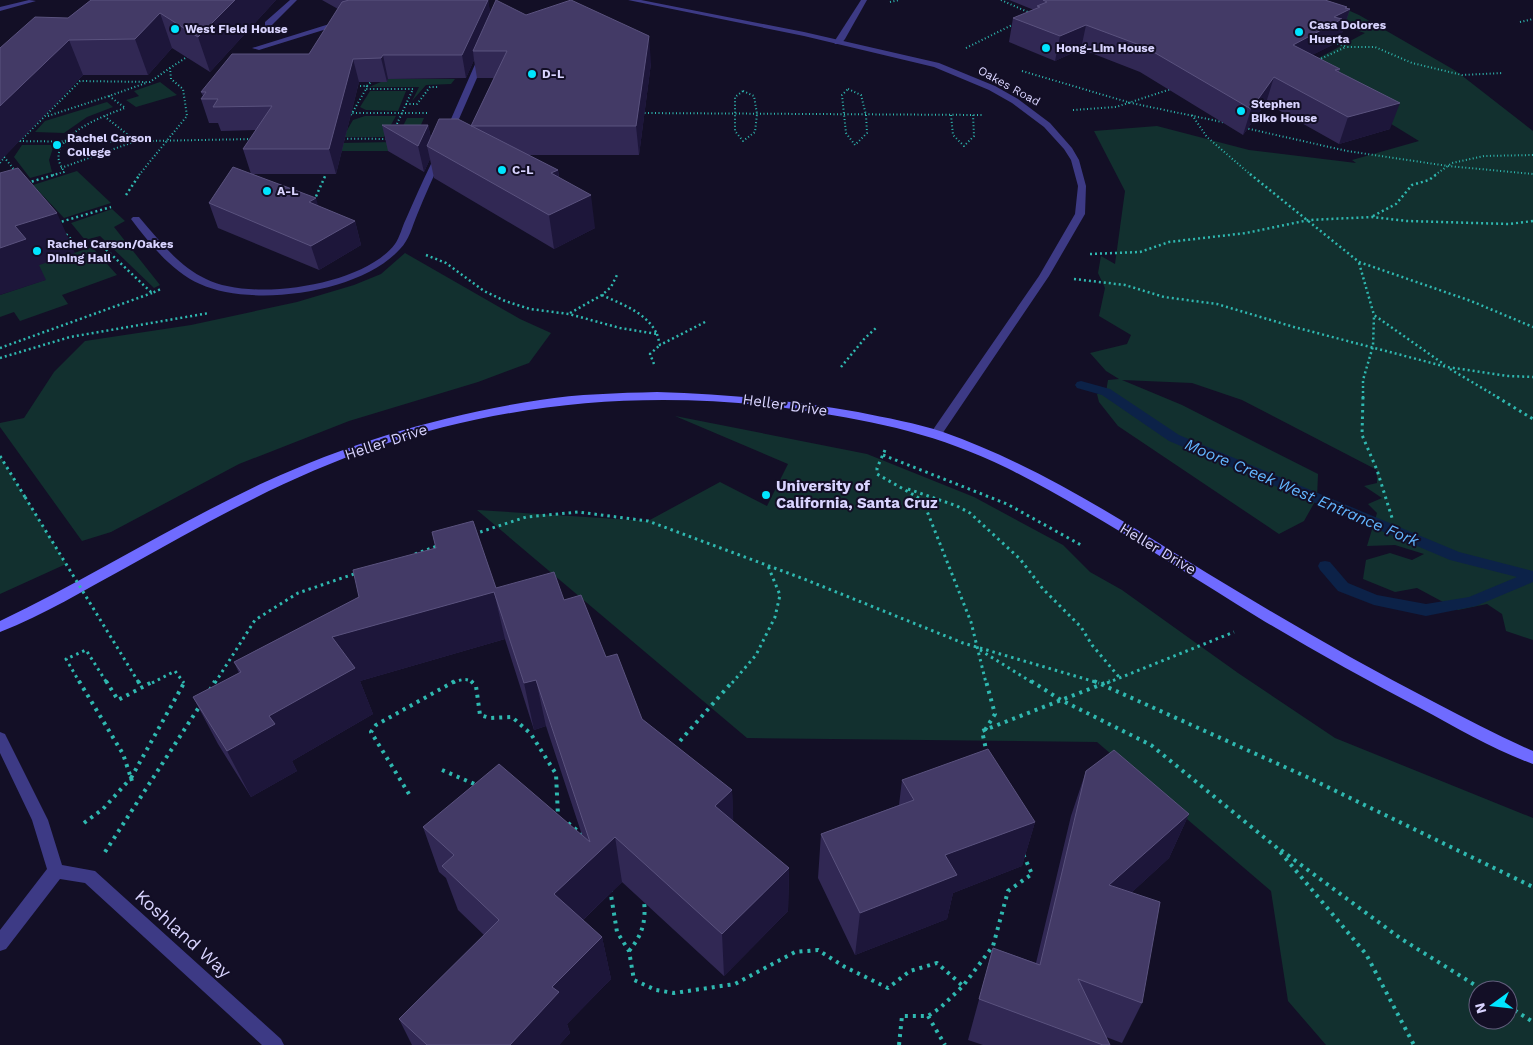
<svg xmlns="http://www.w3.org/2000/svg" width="1533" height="1045" font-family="'Work Sans',sans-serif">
<rect width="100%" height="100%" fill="#130f26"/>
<path fill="#12302f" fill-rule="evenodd" d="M1260,0H1325L1359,15L1456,71L1533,131V640L1506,631L1502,614L1487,604L1458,610L1417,588L1395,592L1363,579L1366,560L1390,553L1412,560L1424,554L1395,545L1367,546L1377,513L1368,504L1382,498L1364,486L1377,483V470L1242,400L1192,383L1122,380L1182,405L1318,474L1317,498L1304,521L1279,534L1118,426L1099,402L1097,394L1106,392L1108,380L1119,379L1106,371L1090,353L1127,344L1131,335L1099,316L1105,288L1098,273L1101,256L1115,264L1125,191L1094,131L1157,126L1249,150L1356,163L1352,160L1419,141L1300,68L1365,33Z
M388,79H455L451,84L426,85L412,101L419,87H369Z
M160,82L177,95L136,107L126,100L139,96L134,91Z
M370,91H406L398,111L366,110L360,107Z
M107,102L113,107L87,117L64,133L35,132L45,121Z
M365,116H396L384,137H343L353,120Z
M407,118H424L412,145L423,151H342L340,143L395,142Z
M22,145H54L49,160L52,172L30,178L14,157Z
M77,171L111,203L64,218L33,185Z
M112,209L125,221L114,227L160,285L154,288L100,236L85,240L71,223Z
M92,247L117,275L62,295L68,304L20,321L14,312L0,317V295L45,280L35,266Z
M405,253L520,319L551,333L529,363L478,382L349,421L239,464L111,532L82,541L0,427V423L24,418L54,372L85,341L191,325L297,302L354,285L381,274Z
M675,416L867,454L974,497L1063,545L1090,572L1122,590L1238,673L1335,738L1533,818V1045H1326L1288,1001L1271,891L1097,742L747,738L477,510L648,521L720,482L767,506L788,464ZM1478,990H1508V1020H1478Z
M0,456L66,564L0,594Z"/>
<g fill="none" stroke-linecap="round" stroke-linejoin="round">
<path fill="#0c2248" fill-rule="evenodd" d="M1081,381L1110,389L1179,435L1459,552L1533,571V582L1476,606L1426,616L1374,605L1338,591L1320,570L1318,566L1320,562L1325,561L1330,562L1348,583L1377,595L1426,604L1469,597L1517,577L1450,560L1169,441L1102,395L1077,388L1075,385L1077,382Z"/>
<path stroke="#2fb8b0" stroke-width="2" stroke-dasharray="1 2.5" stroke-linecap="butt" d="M1001,0L1030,13
M890,2L899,0
M1520,22L1533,19
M1331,41L1347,47H1375L1412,63L1462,75L1503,73
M966,48L1014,24
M1318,60L1346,47
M1022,71L1131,103L1227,123
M367,86L366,89H413L390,139L272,138L304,87Z
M367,86L371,82
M848,89L861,95L866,115L867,133L855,145L846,133L842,95Z
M743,91L754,96L757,114L755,132L743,141L735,131V97Z
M406,104H417L430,87H439
M124,107L109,96L146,83
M1073,110L1116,107L1171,89
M349,113H427
M641,113L982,115
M351,115L366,89
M951,115L953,135L964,146L974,136L973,115
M1192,115L1207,137L1251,175
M48,116L109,96
M1245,128L1347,151L1448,166L1533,174
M16,141L95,142L254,139
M20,141L80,81L150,82L170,68
M4,157L16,172
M0,163L5,156
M61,168L136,141L104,116
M53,175L64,172C63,169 60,165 59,161C53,134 106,115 125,108
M139,175L187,116L183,89L171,79L170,68L190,55
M1435,175L1452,163L1484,156L1533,155"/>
<path stroke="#2fb8b0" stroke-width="2.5" stroke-dasharray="2 3" stroke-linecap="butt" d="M1250,174L1359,262L1471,301L1533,327
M27,183L57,174
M126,195L140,174
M314,201L326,174
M1373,216L1396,204L1412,185L1429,180L1437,174
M57,223L111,207
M66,234L77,246L96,240L152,293L161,289
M1090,254L1140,252L1169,242L1246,233L1309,220L1372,217L1407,221L1509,224L1533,221
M426,255L446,263L484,291L505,301L530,309L569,314L620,328L657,334C646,312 623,305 602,295L611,287L618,273
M1359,263L1374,315L1445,365
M1074,279L1125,285L1164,297L1217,304L1294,327L1447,367L1508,376L1533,377
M570,313L602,295
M657,334L660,345L707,321
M0,348L152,293
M0,358L70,337L209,313
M654,364L650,354L660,345
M841,367L865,338L876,328
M1450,369L1499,398
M1363,398V380L1373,346L1374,316"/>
<path stroke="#2fb8b0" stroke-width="3" stroke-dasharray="2.5 4" stroke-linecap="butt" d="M1363,397L1362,435L1377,470L1393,521
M1497,397L1533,419
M885,450L877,468V474L919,498L925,506L971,622L986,683
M883,455L1007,504L1081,545
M0,456L25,497
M908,489L957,506L970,513L1020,559L1043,589L1081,627L1092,645L1119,677
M474,534L526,517L578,512L648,521L804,579L963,643L1099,683
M415,554L437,546
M980,650L1033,683
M80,683L66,659L86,650L107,683
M152,683L175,671L184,683
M215,683L255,620L298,593L357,573
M453,683C459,680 467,677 473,683
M732,683L756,655L775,617L780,595L768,566
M1107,683L1234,632"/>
<path stroke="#2fb8b0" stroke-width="4" stroke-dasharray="3 5" stroke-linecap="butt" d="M79,681L123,754L131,778
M106,681L118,700L154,681
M471,681L476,686L480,715L490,718L512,717L531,734L556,774L558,816
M1031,681L1061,700L1151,745L1276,847L1366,954L1414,1045
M1094,681L1307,777L1533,887
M210,690L215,681
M985,730L995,714L986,681
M680,741L733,681
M987,754L982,731L1110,681
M442,770L479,786
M131,778L132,781
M131,778L184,683L183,681
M409,794L371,732L376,725L455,681
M84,823L103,809L131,778
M568,823L584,836
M1281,850L1400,938L1483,990
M105,852L201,704
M610,889L617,932L629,951L634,980L656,990L674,993L735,984L795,952L818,950L845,967L888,988L910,971L937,963L963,986
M629,951C643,934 646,921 644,900
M1508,1006L1533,1022
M928,1016L945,1045
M899,1045L902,1016H928L940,1008L963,986L993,946L1008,891L1032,874L1023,854"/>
<path fill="#3d3a85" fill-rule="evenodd" d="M861,0H867L845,39L841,44H835L834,42Z"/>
<path fill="#3d3a85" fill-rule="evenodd" d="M29,0L36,1L0,11V7Z
M290,0H297L271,26H265V22Z
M628,0H641L804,32L939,63L995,86L1018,99L1050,123L1072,148L1079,160L1086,186L1085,214L1049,276L940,437H932L930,434L1039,276L1075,214L1078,186L1071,160L1064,149L1044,127L1012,103L989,90L934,67L804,36Z
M339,21L346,23L259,50L252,48Z
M480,53L487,55L452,135L445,137L444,135Z
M439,153L443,156C434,175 425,195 417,215C412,227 409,240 400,249C361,293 252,308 200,284C172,272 149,243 131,219L133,217H139C159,240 178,266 206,279C251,302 363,286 395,244C400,237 402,227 406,219C414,201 422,182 431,164L436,154Z
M0,732L5,734L48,820L62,865L95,871L281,1039L284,1045H262L85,883L60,879L6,949L0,951V930L47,869L32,820L0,753Z"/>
<path fill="#6f6bff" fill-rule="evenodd" d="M657,392C725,394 791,400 858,412C887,418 916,423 943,432C1037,465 1123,521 1207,573C1281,618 1356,662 1434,702C1466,719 1499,736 1533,751V764C1494,750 1457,728 1420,708C1366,680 1312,650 1259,618C1176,567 1094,512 1007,468C939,435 880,422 806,411C660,389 516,400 376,447C288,476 208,522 127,567C86,589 44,615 0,632V621C90,578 175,524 265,482C352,442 445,414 540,400C578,394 618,393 657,392Z"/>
<path stroke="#2fb8b0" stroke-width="3" stroke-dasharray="2.5 4" stroke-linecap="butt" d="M25,497L139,683"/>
<path stroke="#2fb8b0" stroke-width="4" stroke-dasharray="3 5" stroke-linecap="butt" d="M138,681L142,688"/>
</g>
<path fill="#312854" d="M91,0H276L210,72L172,48L148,75H83L0,161V48L68,18Z
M322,0H488L490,13L526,15L651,63L639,155H528L558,170L559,177L595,228L554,249L434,178L430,159L424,172L388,151L382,125H428L431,138L471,126L494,78H477L474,60L466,78L388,79L387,82H359L336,174H253L318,206L355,221L361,245L319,270L218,228L209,203L251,174L243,149L256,130L221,131L218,123H209L201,99L203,96L201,92L309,54L338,9Z
M1009,0H1325L1347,7L1346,8L1350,9L1342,33L1336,36L1334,44L1312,55L1340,69L1339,72L1390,129L1339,144L1266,103L1243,135L1140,72L1081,49L1055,61L1009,42L1013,18L1034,10Z
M432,532L496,588L564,600L606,657L642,719L732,790L733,822L789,868L788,911L724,976L622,882L583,920L602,937L611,979L567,1024L570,1033L559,1045H412L399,1019L484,935L458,910L446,878L439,872L423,827L582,835L546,726L534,730L505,639L360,681L373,714L292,761L297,771L251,797L218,744L193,697L239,673L234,662L359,597L436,548Z
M1086,771L1189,814L1169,858L1131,893L1142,1003L1122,1043L1106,1037L1103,1045H983L968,1040L993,948L1036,963L1071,816Z
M902,780L1035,822L1022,866L953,893L947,919L855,955L818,878L821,834L899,805Z"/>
<path fill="#1d163a" d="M235,0H276L210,72L198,37Z
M488,0L492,21L473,51L474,60L466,78L462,55Z
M1347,7L1345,11L1350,9L1342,33L1336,36L1334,44L1285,69L1293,45Z
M160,13L172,48L148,75L135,39Z
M1086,25L1081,49L1055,61L1060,36Z
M649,36L651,63L639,155L636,126Z
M69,40L83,75L0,161V106Z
M383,55L388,79L387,82L381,58Z
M353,59L359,82L336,174L329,149Z
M1274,77L1266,103L1243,135L1251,109Z
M1400,103L1390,129L1339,144L1348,117Z
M428,125L433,149L427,146L430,159L424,172L418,146Z
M558,170L562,203L551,173Z
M591,195L595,228L554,249L549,215Z
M316,198L323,223L309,202Z
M57,213L75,253L39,265L46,280L0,295V248L15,226Z
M355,221L361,245L319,270L311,246Z
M494,592L505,639L360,681L373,714L292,761L297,771L251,797L227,751L269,716L332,637Z
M536,680L546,726L534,730L524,683Z
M732,790L734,836L715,806Z
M1189,814L1169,858L1092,929L1109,885Z
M1035,822L1022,866L953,893L947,919L855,955L860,913L945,855Z
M615,837L622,882L565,937L554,894Z
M789,868L788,911L724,976L722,934Z
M602,937L611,979L567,1024L570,1033L559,1045H510L552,987Z"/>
<path fill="#433a66" stroke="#5a527e" d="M91,0H235L198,37L160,13L135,39L69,40L0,106V48L35,17L68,18Z
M349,0H488L462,55H383L381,58L353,59L329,149H243L272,106L213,107L218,99H201L206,92H201L232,54H309L342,2Z
M496,0L526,15L571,0L649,36L636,126H471L507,51H473Z
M1043,0H1325L1347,7L1345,8L1350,9L1334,17L1342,19L1293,45L1340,69L1335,70L1400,103L1348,117L1274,77L1251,109L1145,47L1086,25L1060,36L1013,18L1040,7L1037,6L1047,2Z
M439,119H458L558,170L551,173L591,195L549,215L427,146Z
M382,125H428L418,146Z
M233,167L316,198L309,202L355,221L311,246L209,203Z
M18,168L57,213L15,226L26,239L0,248V173Z
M473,521L496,588L554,572L564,600L581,595L606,657L617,654L642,719L732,790L715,806L789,868L722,934L615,837L554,894L602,937L552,987L559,992L510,1045H427L399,1019L499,920L442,866L454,855L423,827L499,764L590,842L536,680L524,683L494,592L332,637L355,668L269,716L275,724L227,751L193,697L241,672L234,662L359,597L353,570L436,548L432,532Z
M988,749L1035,822L945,855L957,875L860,913L821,834L914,800L902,780Z
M1114,750L1189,814L1109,885L1160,902L1142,1003L1078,979L1110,1045H1103L979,999L993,948L1040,965L1086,771Z"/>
<g fill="#00e5ff" stroke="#130f26" stroke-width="2">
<circle cx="175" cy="29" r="5"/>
<circle cx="1299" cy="32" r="5"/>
<circle cx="1046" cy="48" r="5"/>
<circle cx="532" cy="74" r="5"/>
<circle cx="1241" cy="111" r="5"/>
<circle cx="57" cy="145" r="5"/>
<circle cx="502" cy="170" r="5"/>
<circle cx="267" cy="191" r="5"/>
<circle cx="37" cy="251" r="5"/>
<circle cx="766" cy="495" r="5"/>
</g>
<g text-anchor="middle" stroke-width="4" stroke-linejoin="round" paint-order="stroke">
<g font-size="12" font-weight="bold" fill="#d9d4ff" stroke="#130f26" text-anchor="start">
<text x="1309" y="29">Casa Dolores<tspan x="1309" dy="14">Huerta</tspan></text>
<text x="185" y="33">West Field House</text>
<text x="1056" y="52">Hong-Lim House</text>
<text x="542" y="78">D-L</text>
<text x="1251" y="108">Stephen<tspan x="1251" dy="14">Biko House</tspan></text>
<text x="67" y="142">Rachel Carson<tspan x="67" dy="14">College</tspan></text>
<text x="512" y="174">C-L</text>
<text x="277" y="195">A-L</text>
<text x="47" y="248">Rachel Carson/Oakes<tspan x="47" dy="14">Dining Hall</tspan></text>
</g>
<g font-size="12" fill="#d9d4ff" stroke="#130f26">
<text transform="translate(1009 86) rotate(29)" y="4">Oakes Road</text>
</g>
<g font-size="15" fill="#d9d4ff" stroke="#130f26">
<text transform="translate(785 405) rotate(8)" y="5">Heller Drive</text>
<text transform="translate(386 442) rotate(-18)" y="5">Heller Drive</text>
<text transform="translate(1158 549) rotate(31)" y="5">Heller Drive</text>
</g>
<g font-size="15" font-weight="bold" fill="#d9d4ff" stroke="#130f26" text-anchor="start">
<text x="776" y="491">University of<tspan x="776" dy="17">California, Santa Cruz</tspan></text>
</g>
<g font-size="16" font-style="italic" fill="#62b6ff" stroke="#130f26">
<text transform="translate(1302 492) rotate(23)" y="6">Moore Creek West Entrance Fork</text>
</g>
<g font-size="18" fill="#d9d4ff" stroke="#130f26">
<text transform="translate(183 934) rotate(42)" y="6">Koshland Way</text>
</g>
</g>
<g transform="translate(1493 1005) rotate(255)"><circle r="24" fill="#130f26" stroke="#625e7d"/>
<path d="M0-4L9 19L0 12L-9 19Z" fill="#00e5ff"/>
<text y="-8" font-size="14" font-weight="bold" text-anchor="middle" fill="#d9d4ff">N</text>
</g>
</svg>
